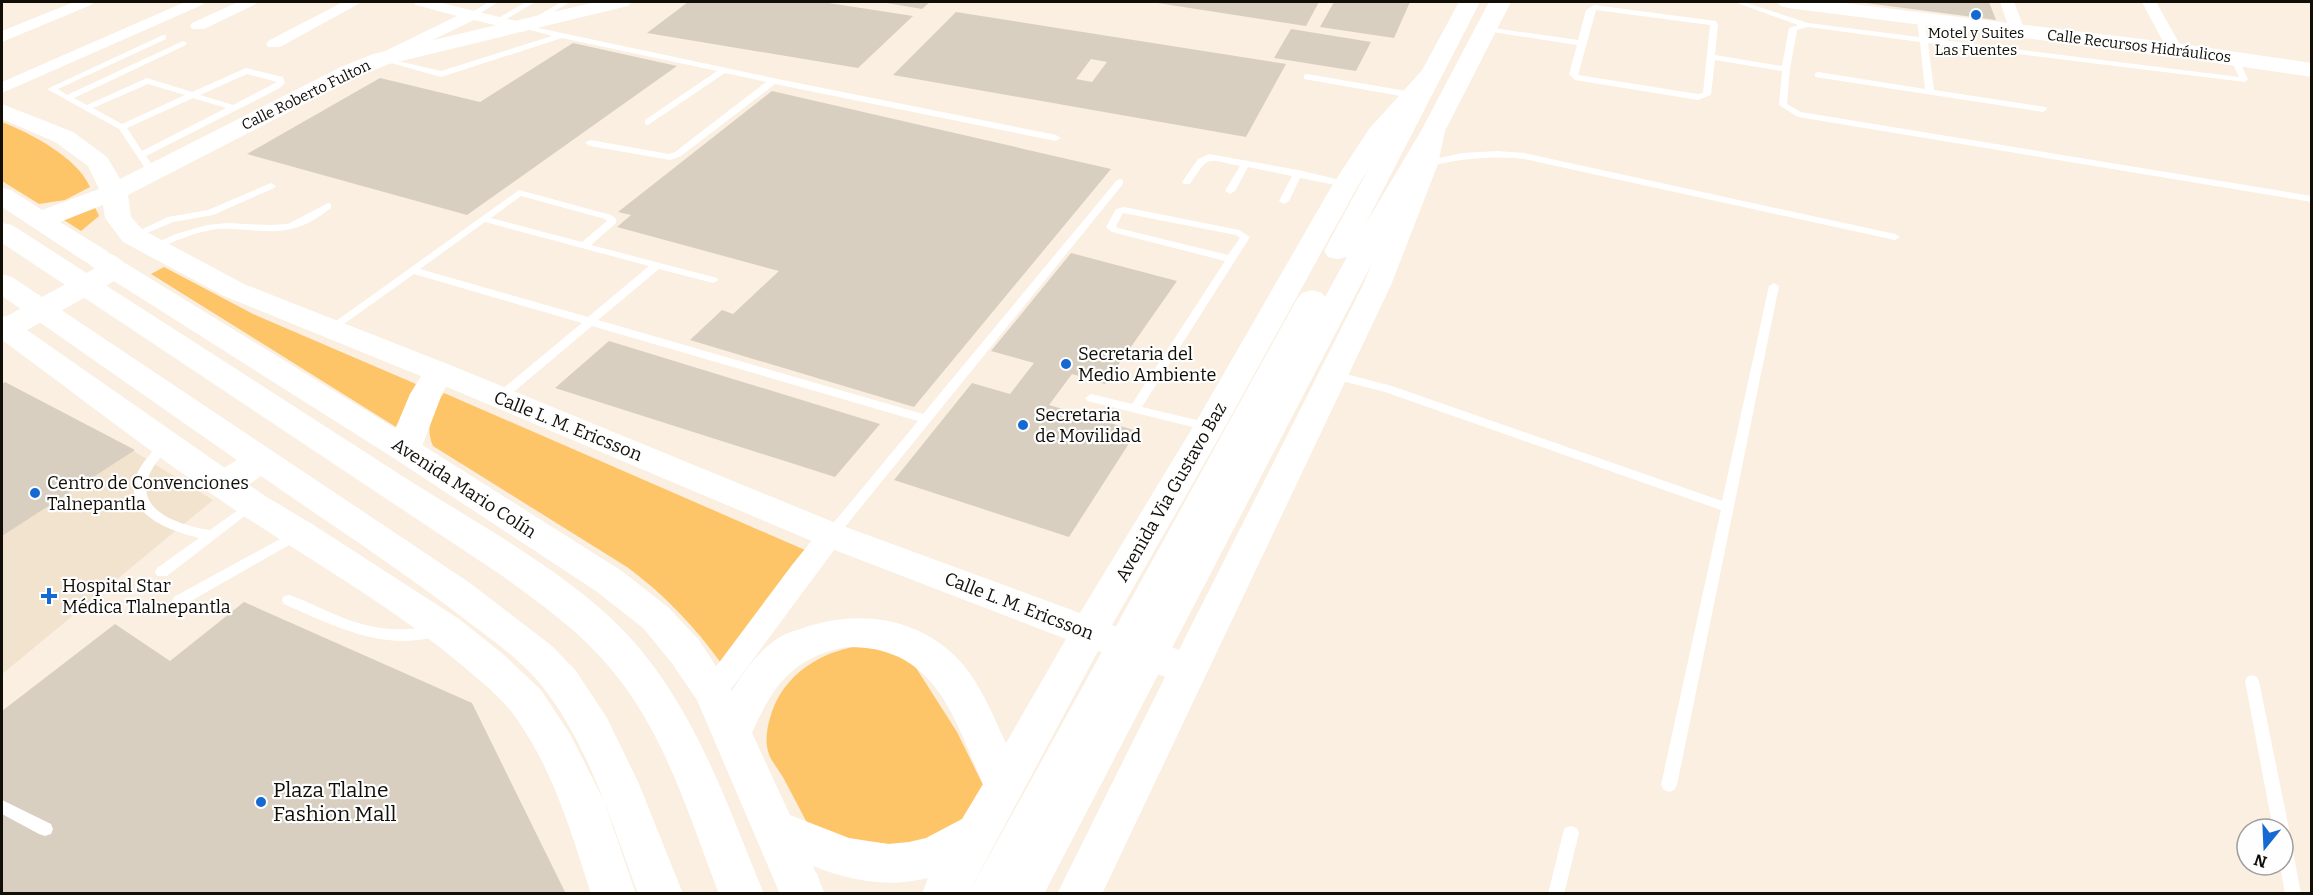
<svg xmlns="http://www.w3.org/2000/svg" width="2313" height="895" font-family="Bitter,serif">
<rect width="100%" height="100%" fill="#faefe0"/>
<path fill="#f1e3cd" d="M117,441L213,500L2,674V518Z"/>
<path fill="#fec468" d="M2,122C30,133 77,157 90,187L65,200L39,204L2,181Z
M93,203L99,216L81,231L56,215Z
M164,267L253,314L416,384L396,427L151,274Z
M444,393L805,550L721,663C695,627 664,594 627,567L433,446C425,428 431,408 444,393Z
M867,645L911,660L957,732L984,787L953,838L937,849L814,836C804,817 794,798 784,779C779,770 770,760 768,751C765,741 767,728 770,718C782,674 823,649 867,645Z"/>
<path fill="#d9cfc0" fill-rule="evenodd" d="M688,2H822L913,16L858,68L647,33Z
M881,2H930L922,9Z
M1151,2H1319L1306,26Z
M1334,2H1410L1394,38L1320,27Z
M1866,2H1989L1996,20L1866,3Z
M956,12L1286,64L1246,137L893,75ZM1091,59L1107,62L1092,82L1076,79Z
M1291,29L1371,42L1356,71L1274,58Z
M573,43L677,66L467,215L247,154L380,78L480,102Z
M772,91L1111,169L914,407L690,340L722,310L733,314L779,271L617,227L631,215L618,212Z
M1071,253L1177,281L1105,384L1072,374L1049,405L1137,431L1069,537L894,480L972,383L1010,394L1034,363L991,351Z
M609,341L880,424L835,477L555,388Z
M5,382L135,450L2,536V384Z
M244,602L472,703L566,894H2V711L115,624L170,661Z"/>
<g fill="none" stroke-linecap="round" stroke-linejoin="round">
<path fill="#fff" fill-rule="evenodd" d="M489,2H498L474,17L467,15Z
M526,2H535L500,23L493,21Z
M561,2H570L529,26L773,78L1056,135L1061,138L1056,141L775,84L681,156L670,160L590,146L585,143L590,140L669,154L675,152L766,82L725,73L648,125L645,124V120L717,71L562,38L441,77L377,59L381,57L441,71L552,36L519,27Z
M1734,2H1744L1808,23L1919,37L1917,19L1921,17L1925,19L1927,38L2239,77L2230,58L2237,56L2248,79L2245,82L1928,43L1934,90L2046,107L2047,109L2043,112L1815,77V73L1818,72L1925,89L1920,42L1808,27L1797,30L1790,69L1787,104L1801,112L2312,196V202L1798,117L1779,105L1782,71L1715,60L1711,95L1698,100L1575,80L1569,74L1577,45L1486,31L1482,29L1486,27L1578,40L1586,10L1594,5L1716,21L1718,25L1715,55L1782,66L1789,28L1798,25ZM1596,10L1710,25L1703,93L1698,94L1578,75Z
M163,35H166V39L58,89L67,95L183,41L187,43L186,45L74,98L87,105L147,78L192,92L246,68L283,77L285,83L280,88L146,156L157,172L152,175L149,174L119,129L47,89ZM247,74L277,82L233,105L200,95ZM148,84L185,95L122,124L93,108ZM193,98L226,108L142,151L127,128Z
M1307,74L1412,92L1416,95L1412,98L1304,79V75Z
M1497,151L1524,153L1895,234L1900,237L1895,240L1524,159C1490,155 1459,159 1425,167L1420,164L1422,162L1462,153Z
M1209,154L1298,170L1349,182L1351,184L1346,187L1300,178L1289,201L1284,204L1279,201L1292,176L1248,167L1235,191L1230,194L1225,191L1240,166C1205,159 1210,154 1190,184H1184L1182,182L1198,159Z
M1120,179L1123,180V184L836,538H826L825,535L826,532L918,421L592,326L503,401H495L493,398L495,395L582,323L414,274L334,331H326L325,329L519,190L611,215L616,219V223L591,245L717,278L718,280L713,283L659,269L598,320L923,414L1117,180ZM521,196L605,219L607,221L582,242L491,218ZM485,222L649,266L588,317L420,269Z
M271,183L276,186L274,188L213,215L173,222L133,239L128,236L168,217L208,210Z
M328,203L331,204V208C319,217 306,226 291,229C267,235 241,227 217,229C195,232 175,241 156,249L152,250L147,247L176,234L207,225L227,223L269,225L288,224Z
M1124,207L1239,230L1250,237L1142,407L1213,424L1215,427L1213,430L1209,431L1087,401L1085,398L1091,394L1132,404L1225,261L1112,232L1106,227L1116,209ZM1123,213L1236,235L1240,238L1228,255L1118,228L1116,226Z
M1774,283L1779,286L1677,785L1674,790L1669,792L1664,790L1661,785L1721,510L1385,392L1330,378L1328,375L1334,371L1392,386L1722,501L1769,286Z
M166,439L172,443C165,453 155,462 150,473C132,511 182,526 210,530L249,502H257L259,505L167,576H157L155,572L157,568L199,538C170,531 121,514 137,474C142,462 153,451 162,440Z
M298,529L303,531L304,534L303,537L184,605L179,606L174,605L172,601L174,597Z
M289,595C302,599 315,606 327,611C366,629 394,633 436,626L441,627L443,631L441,635C385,653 334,626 284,604L282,600L284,596Z
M2252,675L2257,677L2259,681L2289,829L2285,835L2289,836L2291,841L2301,894H2285L2280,865H2283V829H2273L2245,681L2247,677Z
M2,800L51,824L53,829L51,834L45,836L39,834L2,814Z
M1571,826L1577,828L1579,833L1564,894H1548L1563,833L1565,828Z"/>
<path fill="#fff" fill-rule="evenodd" d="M74,2H94L91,5L2,42V31Z
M185,2H205L202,5L2,93V82Z
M238,2H257L254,5L204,29H192L190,26L192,23Z
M343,2H362L280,47H268L266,44L268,41Z
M413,2H438L529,24L531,27L523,32L474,20L387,62H375L373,59L375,56L457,16L416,5Z
M2000,2H2014L2025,31L2023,34H2011Z
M2142,2H2156L2183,50L2181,53H2169Z
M831,525L840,528L844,535L840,542L723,700L713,704L703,700L699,692L703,684L792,565L822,528Z"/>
<path fill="#fff" fill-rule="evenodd" d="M596,2H632L628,6L389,64L357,77L128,195L131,217L143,230L244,284L450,365L843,526L1080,613L1193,427L1333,184L1369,129L1426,66L1434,64L1442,66L1445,71L1388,138L1359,184L1225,427L1112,625L1179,650L1363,285L1412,164L1421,131L1424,126L1433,124L1442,126L1445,131L1438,164L1391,285L1102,894H1057L1165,677L1098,651L968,894H922L928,878C887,888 852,881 813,866L825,894H780L697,700L671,662L643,628L596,591L392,457L114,281L27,330L265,496L312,524L459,619L504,655L541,690L570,734L604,801L636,894H591C571,831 553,769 514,715C499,695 477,678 458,662C391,606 313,562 241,514C159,459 81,398 2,340L3,318L105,263L97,265L87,263L2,207V188L11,190L42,210L99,189L88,166L55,142L2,119V104L73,132L107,157L120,179L341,67L373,54ZM103,205L105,218L123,242L224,296L428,379L819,544L1066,639L1006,743C992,714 979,679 955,656C915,617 858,610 806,627C798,630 788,632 780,637C760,649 744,671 732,691L699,640L669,608L622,571L416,441L125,263L115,261L107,262L111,257L107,251L60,222ZM848,647C935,646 954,717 983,784L962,819L926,838L909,842L888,844L849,838L790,815L752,733C773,685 794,656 848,647Z
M1777,2H1836L2175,43L2312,63V77L2175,57L1788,8L1781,6Z"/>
<path fill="#fff" fill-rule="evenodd" d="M1459,2H1480L1365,225L1421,131L1489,2H1511L1445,131L1383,242L1044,894H968L1297,299L1302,293L1312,290L1322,293L1325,297L1347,257L1338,259L1328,257L1324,251Z
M2,223L12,225C144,310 277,395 410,481C483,527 585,582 640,649C699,720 729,809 764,894H719C689,816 665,733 611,669C581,632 542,605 504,577L2,243Z
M97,249C109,252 122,258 129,269L125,275C109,279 93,271 83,257L87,251Z
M2,274L12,277L470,583L552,646L576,671L607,718L639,784L683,894H638C613,826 592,755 549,695C526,662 490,639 458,614C395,566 327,522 261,476C245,487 232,499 212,493L207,484L212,475L237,460L2,296Z
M2,316C12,318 15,321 21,329L17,336L2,337Z
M439,362L450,365L454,372L442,394L421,449L416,457L404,460L392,457L387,449L410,394L428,365Z
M801,867L817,873L823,894H779L785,873Z"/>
</g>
<g fill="#1469d3" stroke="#fefefe" stroke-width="2">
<circle cx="1976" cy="15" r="6"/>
<circle cx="1066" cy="364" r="6"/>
<circle cx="1023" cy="425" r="6"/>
<circle cx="35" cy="493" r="6"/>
<path d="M46 587h6v6h6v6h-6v6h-6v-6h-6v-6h6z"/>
<circle cx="261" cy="802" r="6"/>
</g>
<g text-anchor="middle" stroke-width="4.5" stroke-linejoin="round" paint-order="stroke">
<g font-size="15" fill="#110e08" stroke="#fefefe">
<text x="1976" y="38">Motel y Suites<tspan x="1976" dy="17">Las Fuentes</tspan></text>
</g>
<g font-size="15" fill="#110e08" stroke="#fefefe">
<text transform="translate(2139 46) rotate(7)" y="5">Calle Recursos Hidráulicos</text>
<text transform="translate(306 95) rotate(-26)" y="5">Calle Roberto Fulton</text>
</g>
<g font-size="18" fill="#110e08" stroke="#fefefe" text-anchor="start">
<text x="1078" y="360">Secretaria del<tspan x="1078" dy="21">Medio Ambiente</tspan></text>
<text x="1035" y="421">Secretaria<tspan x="1035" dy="21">de Movilidad</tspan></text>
<text x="47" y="489">Centro de Convenciones<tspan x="47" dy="21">Talnepantla</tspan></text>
<text x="62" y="592">Hospital Star<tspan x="62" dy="21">Médica Tlalnepantla</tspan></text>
</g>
<g font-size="18" fill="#110e08" stroke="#fefefe">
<text transform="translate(568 426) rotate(22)" y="6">Calle L. M. Ericsson</text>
<text transform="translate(464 488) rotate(33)" y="6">Avenida Mario Colín</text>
<text transform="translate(1171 492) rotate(-60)" y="6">Avenida Via Gustavo Baz</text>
<text transform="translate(1019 606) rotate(21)" y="6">Calle L. M. Ericsson</text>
</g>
<g font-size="21" fill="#110e08" stroke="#fefefe" text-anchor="start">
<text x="273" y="797">Plaza Tlalne<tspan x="273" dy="24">Fashion Mall</tspan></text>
</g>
</g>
<rect width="2313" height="895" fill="none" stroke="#110e08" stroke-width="6"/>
<g transform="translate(2265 847) rotate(198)"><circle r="28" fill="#fefefe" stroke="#9f9e9c" stroke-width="1.5"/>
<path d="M0-4.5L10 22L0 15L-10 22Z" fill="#1469d3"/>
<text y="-9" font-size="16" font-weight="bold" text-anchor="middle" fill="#110e08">N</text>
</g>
</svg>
